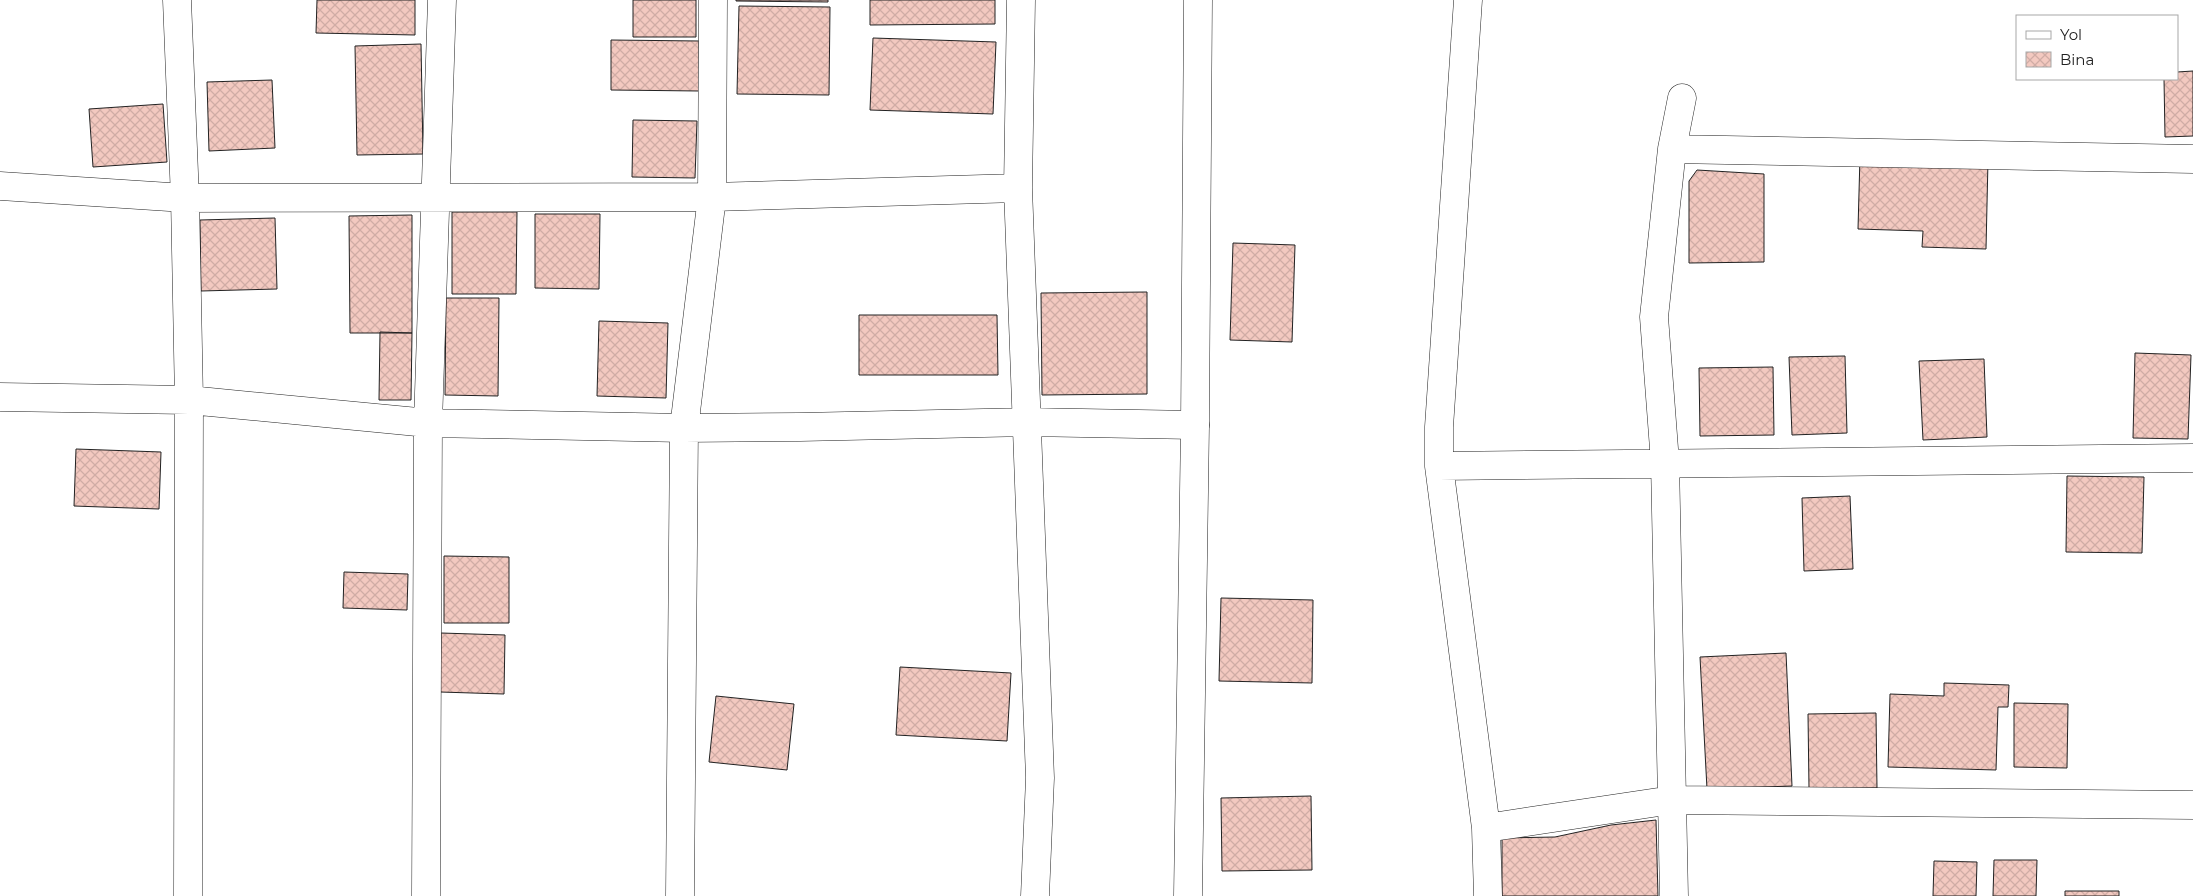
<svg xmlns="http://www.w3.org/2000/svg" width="2193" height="896" font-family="Montserrat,sans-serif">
<defs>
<pattern id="building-cross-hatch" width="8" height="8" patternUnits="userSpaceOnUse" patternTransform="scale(1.25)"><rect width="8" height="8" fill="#f3c9c0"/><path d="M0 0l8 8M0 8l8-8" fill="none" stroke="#d0aca5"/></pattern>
</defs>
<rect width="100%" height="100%" fill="#fff"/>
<path fill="url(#building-cross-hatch)" stroke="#222" d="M317,0H415V35L316,33Z
M633,0H696V37H633Z
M736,0H828V2L736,1Z
M870,0H995V24L870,25Z
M739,6L830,7L829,95L737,94Z
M873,38L996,42L993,114L870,110Z
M611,40L699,41V91L611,90Z
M421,44L423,154L357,155L355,46Z
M2193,71V136L2165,137L2164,79H2177V72Z
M272,80L275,148L209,151L207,82Z
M163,104L167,162L93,167L89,109Z
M633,120L697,121L695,178L632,177Z
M1860,156L1988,160L1986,249L1922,247L1923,231L1858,229Z
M1697,170L1764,174V262L1689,263V181Z
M452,212H517L516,294H452Z
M535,214H600L599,289L535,288Z
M412,215V333H350L349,216Z
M275,218L277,289L201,291L200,220Z
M1233,243L1295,245L1292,342L1230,340Z
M1147,292V394L1042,395L1041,293Z
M446,298H499L498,396L445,395Z
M859,315H997L998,375H859Z
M599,321L668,323L666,398L597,396Z
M380,332L412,333L411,400H379Z
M2135,353L2191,355L2188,439L2133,438Z
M1845,356L1847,433L1792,435L1789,357Z
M1984,359L1987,437L1923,440L1919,361Z
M1773,367L1774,435L1700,436L1699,368Z
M76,449L161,452L159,509L74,506Z
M2067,476L2144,477L2142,553L2066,552Z
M1850,496L1853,569L1804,571L1802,498Z
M444,556L509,557V623H444Z
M344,572L408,574L407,610L343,608Z
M1221,598L1313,600L1312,683L1219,681Z
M441,633L505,635L504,694L440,692Z
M1786,653L1792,786L1707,789L1700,657Z
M900,667L1011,673L1007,741L896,735Z
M1944,683L2009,685L2008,707H1998L1996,770L1888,767L1890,694L1944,696Z
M716,696L794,704L787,770L709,762Z
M2014,703L2068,704L2067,768L2014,767Z
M1876,713L1877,788L1809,789L1808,714Z
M1311,796L1312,870L1222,871L1221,798Z
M1656,820L1658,896H1502V838L1555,837L1611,825Z
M1994,860H2037L2036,896H1993Z
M1934,861L1977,862L1976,896H1933Z
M2065,891H2119V896H2065Z"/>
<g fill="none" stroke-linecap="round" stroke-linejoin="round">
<g stroke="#222" stroke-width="29">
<path id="street" d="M177,0L185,198L189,400L188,896
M1021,0L1018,188L1040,778L1035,896
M1468,0L1439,427V466L1486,828L1488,896
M1672,149L2193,159
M0,186L185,198L712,197L1018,188
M0,397L189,400L428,423L684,428L800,427L1026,422L1195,425
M1439,466L2193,458
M1486,828L1672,800L2193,805
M426,896L428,423L442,0
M680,896L684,428L712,197L713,0
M1674,896L1665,462L1654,317L1672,149L1682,98"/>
</g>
<g stroke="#222" stroke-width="29">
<path id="secondary" d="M1188,896L1195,425L1198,0"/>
</g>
<use href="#street" stroke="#fff" stroke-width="28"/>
<use href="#secondary" stroke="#fff" stroke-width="28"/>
</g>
<rect x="2016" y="15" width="162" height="65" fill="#ffffff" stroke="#a7a7a7"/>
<rect x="2026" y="31" width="25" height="8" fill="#ffffff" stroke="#a7a7a7"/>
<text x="2060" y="40" font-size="15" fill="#222222">Yol</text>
<rect x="2026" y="52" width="25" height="15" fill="url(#building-cross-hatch)" stroke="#a7a7a7"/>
<text x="2060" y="65" font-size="15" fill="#222222">Bina</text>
</svg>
